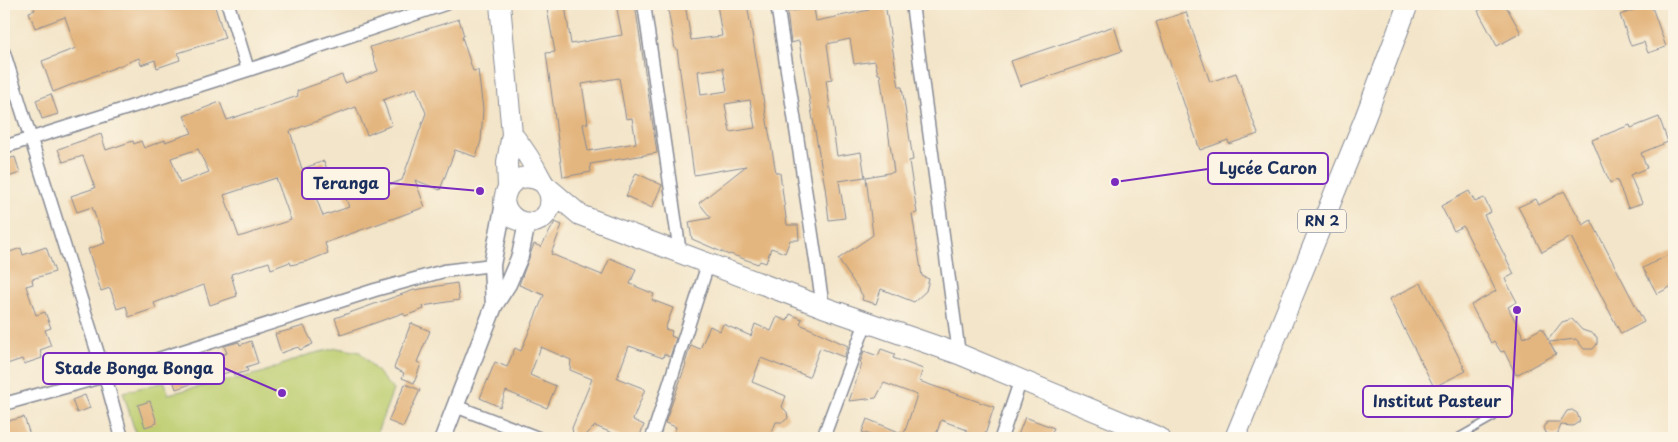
<svg xmlns="http://www.w3.org/2000/svg" width="1678" height="442" font-family="'Playpen Sans',sans-serif">
<rect width="100%" height="100%" fill="#fcf5e5"/>
<filter id="ink" filterUnits="userSpaceOnUse"><feTurbulence type="fractalNoise" baseFrequency=".02" numOctaves="2"/><feDisplacementMap in="SourceGraphic" scale="10" xChannelSelector="R" yChannelSelector="G"/><feConvolveMatrix kernelMatrix="1 2 1 2 8 2 1 2 1" color-interpolation-filters="sRGB"/></filter>
<filter id="wash" filterUnits="userSpaceOnUse"><feTurbulence type="fractalNoise" baseFrequency=".0096" numOctaves="4" result="noise"/><feDisplacementMap in="SourceGraphic" scale="20" xChannelSelector="R" yChannelSelector="G"/><feGaussianBlur stdDeviation="1.12" result="paint"/><feColorMatrix in="noise" values="0 0 0 0 0 0 0 0 0 0 0 0 0 0 0 0 0 1.4 0 .05"/><feComposite in="paint" operator="in"/></filter>
<g filter="url(#wash)">
<rect width="100%" height="100%" fill="#f3e5c9"/>
<path fill="#bdce71" stroke="#6c7e68" d="M337,348L360,352L393,390L375,438H137L123,392L165,382L168,394L261,373L307,355Z"/>
<g id="blocks">
<path fill="#e4b67f" fill-rule="evenodd" d="M32,4H214L225,38L178,53L180,60L157,68L155,60L141,65L139,58L53,92L42,61L76,48L65,17L35,28L29,12L35,10Z
M616,4H635L657,153L590,164L591,172L563,177L546,53L555,52L547,9L565,6L571,44L622,35ZM619,78L626,119L632,118L636,143L588,151L583,124L588,123L582,84Z
M667,4H685L691,40L722,36L717,4H747L776,173H780L787,225H798L799,240H790L785,253L771,248L766,263L760,261L758,264L730,254L729,255L692,239L689,222L711,218L699,203L746,166L694,175L677,49H675ZM723,68L727,91L701,95L698,71ZM750,100L755,128L730,132L725,104Z
M868,4H885L899,87H902L913,160L909,161L917,213L912,214L922,276L929,279L926,291L914,302L881,289L876,304L862,300L863,296L838,259L873,235L866,177L894,172L880,74H878L875,61L854,64L850,39L827,44L832,79L826,80L837,156L861,152L865,177L839,181L845,218L829,220L825,187L799,41L791,43L787,12L814,7L816,21L869,10Z
M1480,4H1505L1521,33L1497,46L1478,11L1483,8Z
M1651,4L1666,47L1648,53L1644,42L1631,46L1620,15Z
M1186,12L1210,82L1236,73L1258,134L1229,144L1228,140L1200,150L1156,22Z
M459,19L464,36L462,37L473,71L478,70L483,109L481,141L476,157L455,150L440,190L415,180L425,207L325,243L328,253L308,261L291,265L290,262L271,269L269,262L231,274L237,296L210,305L204,285L154,303L156,308L129,317L126,306L117,309L110,288L101,291L88,249L105,243L92,207L77,212L71,196L95,188L83,156L63,162L58,149L101,134L106,150L133,141L134,144L141,141L144,148L165,140V142L192,133L184,116L220,102L227,120L298,96L297,91L342,75L345,83L378,71L370,47ZM416,88L426,113L402,180L381,188L378,181L359,188L357,182L342,187L349,207L323,216L314,192L333,186L324,161L302,169L290,131L356,107L367,135L392,125L383,100ZM198,149L209,172L180,183L171,158ZM276,178L291,220L239,237L224,195Z
M1114,26L1122,51L1020,86L1011,61Z
M51,94L58,114L42,119L36,100Z
M1659,117L1668,142L1641,153L1647,168L1630,175L1642,203L1628,208L1617,180L1610,183L1592,140L1630,125L1631,128Z
M15,157L20,173L8,177L4,160Z
M636,173L662,185L652,208L626,196Z
M1469,191L1475,202L1484,198L1491,212L1484,215L1514,274L1505,279L1517,302L1508,307L1524,338L1542,328L1548,340L1562,322L1572,319L1582,330L1591,333L1597,337V344L1593,349H1584L1576,339L1549,342L1556,354L1516,375L1504,351L1501,352L1494,341L1491,343L1471,305L1496,291L1463,226L1454,231L1441,206Z
M1564,191L1583,225L1591,220L1644,322L1621,334L1571,237L1542,252L1518,207L1536,199L1539,205Z
M555,222L562,225L551,254L602,275L610,258L636,269L630,284L654,294L652,300L673,308L665,329L672,331L671,336L676,338L670,357L664,354L663,358L629,346L617,378L645,389L633,420L644,425L639,438H624L595,426L583,438H577L573,434L572,428L592,379L570,370L571,360L541,347L530,375L556,386L547,408L506,391L500,407L480,398L495,362L507,367L515,348L521,351L544,295L519,285L534,244L541,247Z
M46,247L55,272L32,279L33,284L26,286L36,315L45,312L51,328L45,330L51,346L40,350L42,358L24,364L22,359L4,365V254L21,248L23,255Z
M1674,252V285L1657,294L1643,268Z
M457,283L459,300L423,306L424,309L405,316L403,313L341,335L335,318L414,290Z
M1421,283L1466,371L1434,387L1389,299Z
M790,314L802,319L800,324L848,346L844,357L820,348L809,377L761,358L752,382L786,396L782,407L787,412L788,418L783,422H776L770,438H672L676,427L665,423L686,364L685,363L691,345L700,349L710,326L720,331L723,324L751,336L755,324L771,331L777,317L787,321Z
M411,323L430,331L417,362L421,364L414,383L402,378L404,373L394,368Z
M304,326L313,344L300,350L298,347L281,353L275,334Z
M251,341L258,363L246,367L248,371L234,375L232,371L176,389L168,365L183,360L187,370L212,362L211,358L227,353L224,346L239,342L240,345Z
M881,349L895,354L893,358L923,369L919,381L994,407L984,438H964L967,430L941,420L935,438H879L862,432L867,419L904,434L917,395L884,383L876,398L849,401L862,364L860,363L864,351L878,356Z
M405,384L420,390L403,427L388,421Z
M85,395L90,408L77,413L72,400Z
M150,401L157,423L145,427L138,405Z
M1572,410L1577,413L1580,421L1573,426L1561,425L1558,433L1553,436L1546,433L1544,428L1547,422H1560L1567,411Z
M24,417L31,438H4V422Z
M1025,417L1054,428L1050,438H1017Z"/>
</g>
</g>
<g filter="url(#ink)">
<use href="#blocks" fill-opacity="0" stroke="#878a94" stroke-width="1"/>
<g fill="none" stroke-linecap="round" stroke-linejoin="round">
<g stroke="#878a94" stroke-width="9">
<path id="service" d="M1457,438L1494,417"/>
</g>
<g stroke="#878a94" stroke-width="15">
<path id="minor" d="M228,4L248,70
M644,4L680,253
M777,4L823,307
M912,4L959,354
M4,53L105,376L122,438
M4,147L248,70L445,4
M4,404L105,376L375,290L444,271L492,265
M455,406L538,438
M652,438L708,264
M823,438L866,322
M1001,438L1021,379"/>
</g>
<g stroke="#878a94" stroke-width="19">
<path id="tertiary" d="M494,306L492,265L504,203
M443,438L494,306L508,284L520,256L527,223"/>
</g>
<g stroke="#878a94" stroke-width="22">
<path id="primary" d="M500,4L512,134L507,162L508,187
M512,134C524,149 533,163 541,179C544,185 549,189 550,196C555,226 514,234 504,203C505,181 523,171 542,182
M547,187L580,215L823,307L959,354L1160,438
M1235,438L1365,118L1408,4"/>
</g>
<use href="#service" stroke="#fff" stroke-width="6"/>
<use href="#minor" stroke="#fff" stroke-width="12"/>
<use href="#tertiary" stroke="#fff" stroke-width="16"/>
<use href="#primary" stroke="#fff" stroke-width="20"/>
</g>
</g>
<g text-anchor="middle" stroke-width="4" stroke-linejoin="round" paint-order="stroke">
<rect fill="#fcf5e5" stroke="#5e6a86" stroke-width="1" x="1298" y="209.5" width="48" height="23" rx="4"/>
<g font-size="14" font-weight="bold" fill="#1b2f5e">
<text x="1322" y="226">RN 2</text>
</g>
</g>
<path fill="none" stroke="#7b2cbf" stroke-width="2" d="M1115 182L1208 169M480 191L389 183M282 393L224 368M1517 310L1512 402"/>
<g fill="#7b2cbf" stroke="#fcf5e5" stroke-width="2">
<circle cx="1115" cy="182" r="5"/>
<circle cx="480" cy="191" r="5"/>
<circle cx="282" cy="393" r="5"/>
<circle cx="1517" cy="310" r="5"/>
</g>
<g fill="#fcf5e5" stroke="#7b2cbf" stroke-width="2">
<rect x="1208" y="153" width="120" height="31" rx="5"/>
<rect x="302" y="168" width="87" height="31" rx="5"/>
<rect x="43" y="353" width="181" height="31" rx="5"/>
<rect x="1363" y="386" width="149" height="31" rx="5"/>
</g>
<g font-size="16" text-anchor="middle" font-weight="bold" fill="#1b2f5e">
<text x="1268" y="174">Lycée Caron</text>
<text x="346" y="189">Teranga</text>
<text x="134" y="374">Stade Bonga Bonga</text>
<text x="1437" y="407">Institut Pasteur</text>
</g>
<rect width="1678" height="442" fill="none" stroke="#fcf5e5" stroke-width="20"/>
</svg>
